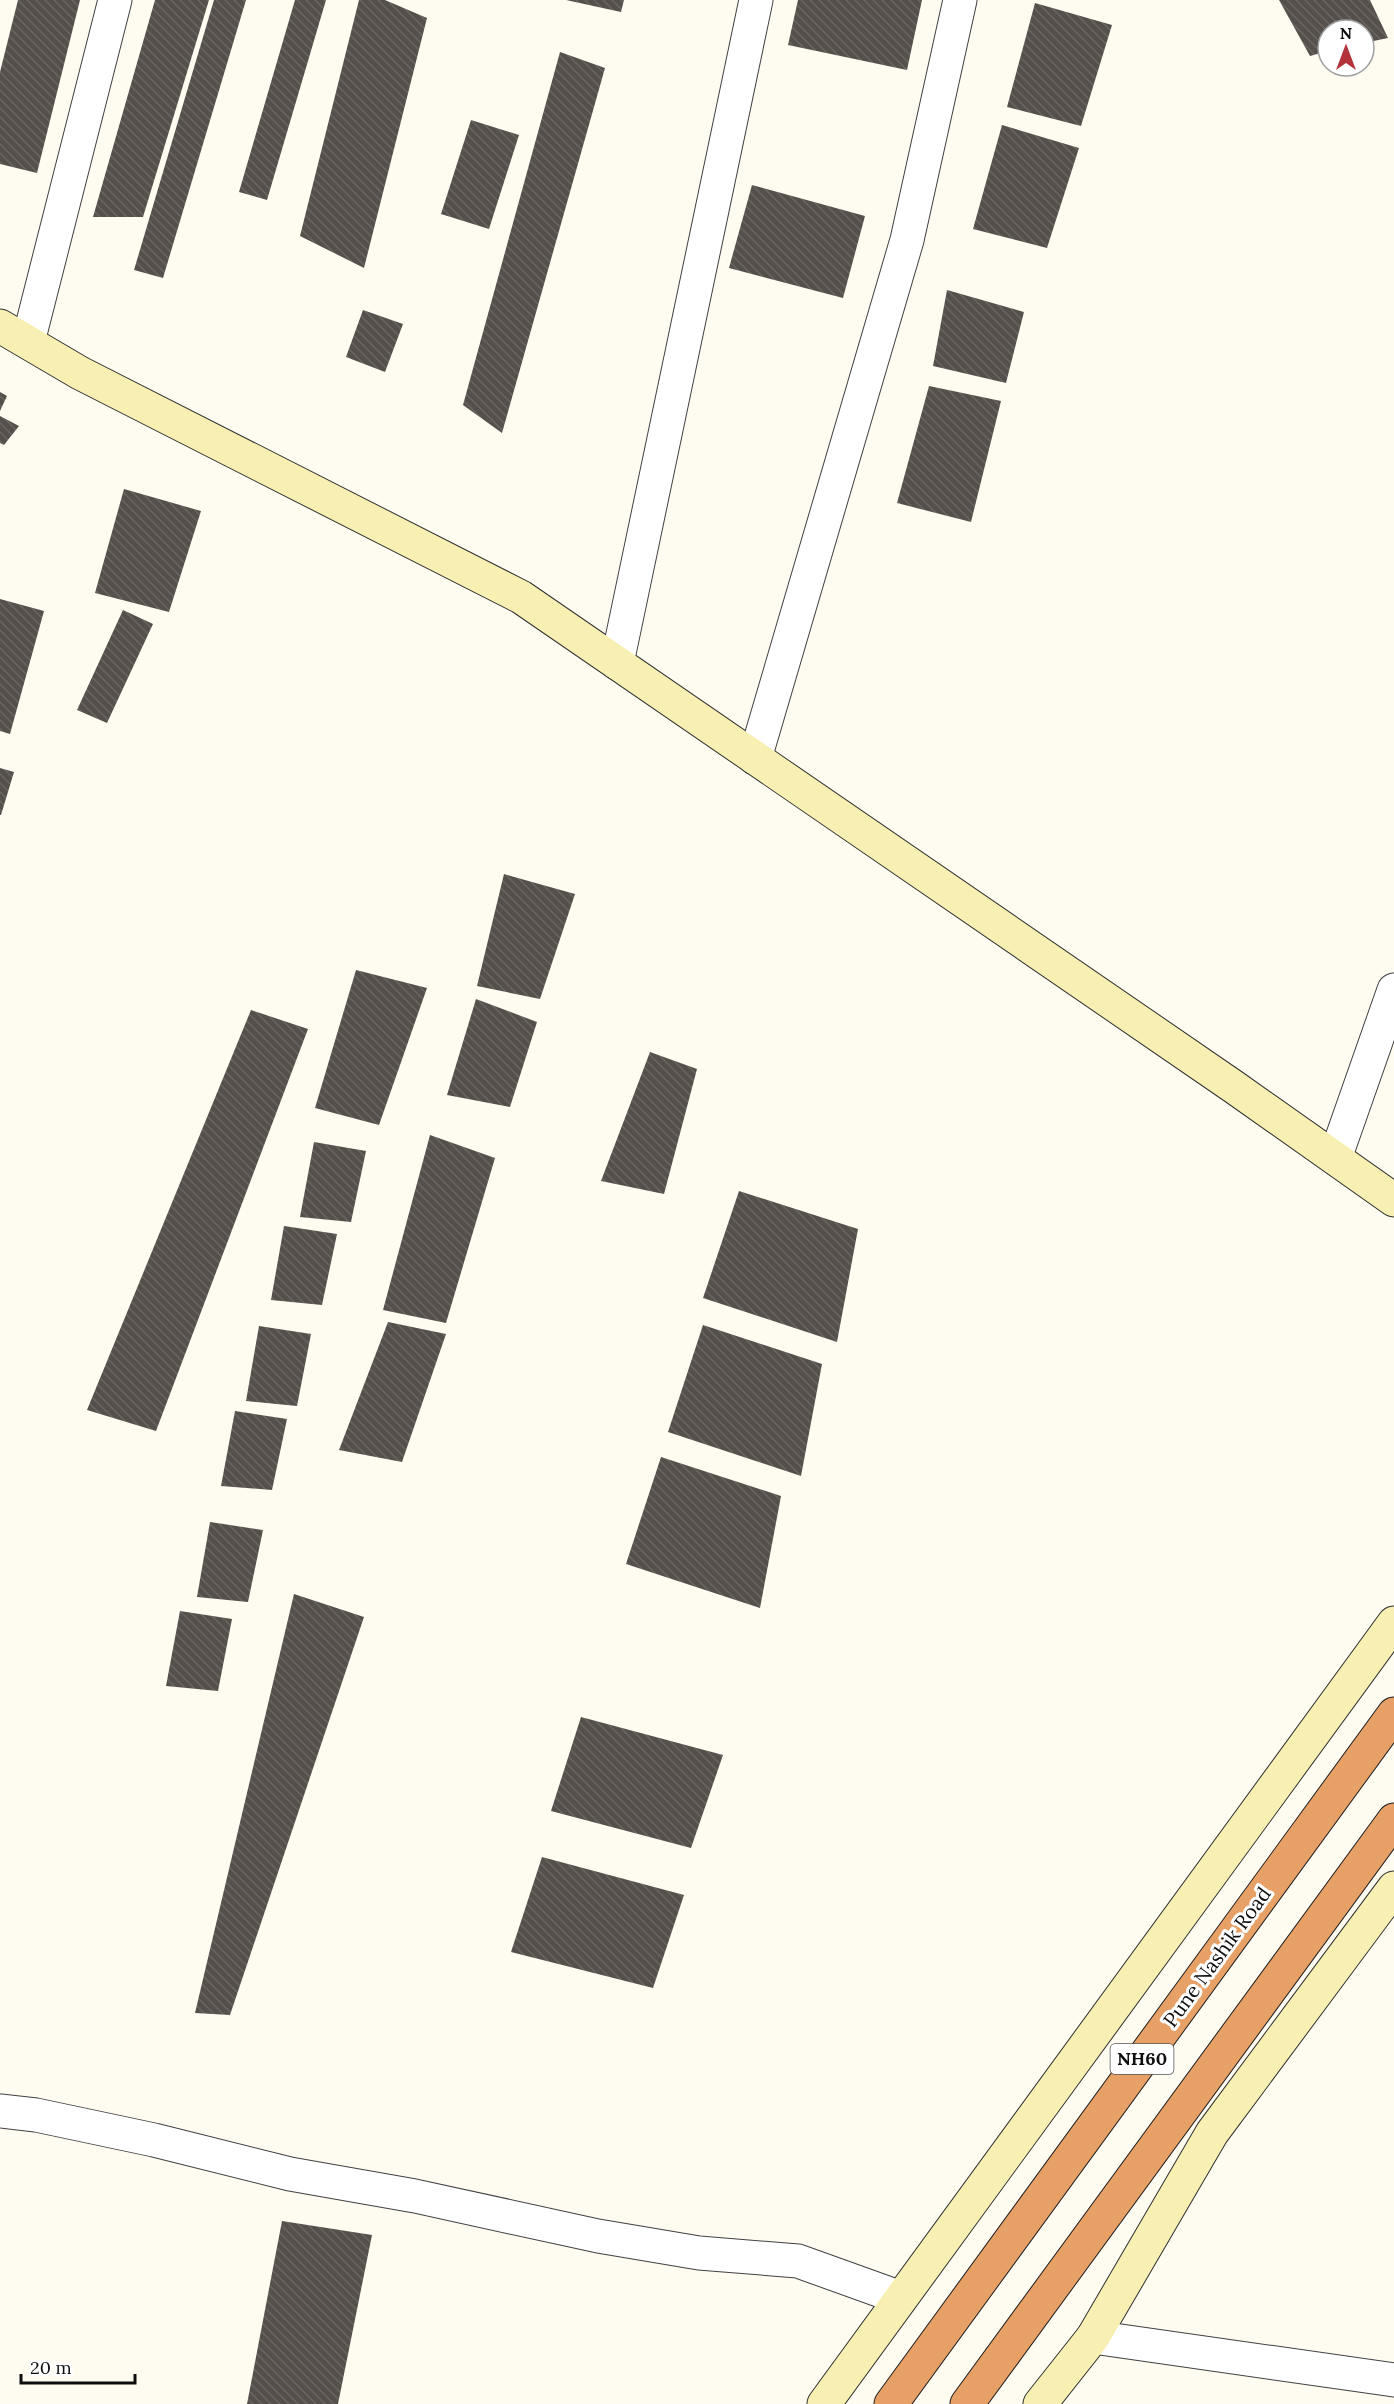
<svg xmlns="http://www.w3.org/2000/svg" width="1394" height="2404" font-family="Lora,serif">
<defs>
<pattern id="building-back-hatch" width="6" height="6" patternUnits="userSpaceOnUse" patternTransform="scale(1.5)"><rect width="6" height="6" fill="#56504c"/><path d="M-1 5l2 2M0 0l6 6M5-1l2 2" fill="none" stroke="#696561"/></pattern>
</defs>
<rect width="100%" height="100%" fill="#fefbf1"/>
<path fill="url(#building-back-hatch)" d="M18,0H80L37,173L0,164V72Z
M155,0H209L143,217H93Z
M214,0H246L163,278L134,270Z
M295,0H326L267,200L239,192Z
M359,0H385L427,18L364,268L300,236Z
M566,0H624L621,12Z
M798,0H922L907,70L788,45Z
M1279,0H1370L1388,38L1364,43V30H1328V51L1310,56Z
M1035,3L1112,25L1081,126L1007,107Z
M560,52L605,68L502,433L463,405Z
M471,120L519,135L489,229L441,214Z
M1002,125L1079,148L1047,248L973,229Z
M752,185L865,216L843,298L729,268Z
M947,290L1024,312L1006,383L933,366Z
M363,310L403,324L385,372L346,357Z
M929,386L1001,401L971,522L897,503Z
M0,392L7,396L0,411Z
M0,416L19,426L4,445L0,443Z
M124,489L201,511L169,612L95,593Z
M0,599L44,611L10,734L0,731Z
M123,610L153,624L107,723L77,710Z
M0,768L14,772L1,815H0Z
M504,874L575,894L540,999L477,986Z
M356,970L427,988L379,1125L315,1108Z
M476,999L537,1022L510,1107L447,1095Z
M251,1010L308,1029L156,1431L87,1410Z
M650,1052L697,1069L664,1194L601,1181Z
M430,1135L495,1158L446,1323L383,1310Z
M314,1142L366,1151L351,1222L300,1217Z
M739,1191L858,1229L837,1342L703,1298Z
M284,1226L337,1234L322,1305L271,1300Z
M388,1322L446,1334L402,1462L339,1450Z
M703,1325L822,1364L801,1476L668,1432Z
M259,1326L311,1334L297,1406L246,1401Z
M235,1411L287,1419L272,1490L221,1486Z
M661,1457L781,1496L760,1608L626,1564Z
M210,1522L263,1530L248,1602L197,1597Z
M294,1594L364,1617L230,2015L195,2013Z
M180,1611L232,1619L218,1691L166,1686Z
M581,1717L723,1755L691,1848L551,1811Z
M542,1857L684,1895L653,1988L511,1952Z
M282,2221L372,2235L338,2404H247Z"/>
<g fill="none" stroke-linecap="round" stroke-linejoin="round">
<g stroke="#414141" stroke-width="35">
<path id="street" d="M28,342L115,0
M617,663L756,0
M755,758L907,240L960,0
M1335,1158L1394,990
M0,2111L36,2115L154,2140L290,2174L415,2196L598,2236L699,2253L798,2261L901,2298
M1093,2337L1394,2380"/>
</g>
<g stroke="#303030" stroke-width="35">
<path id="secondary" d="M0,326L80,373L521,597L1234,1087L1394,1200
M824,2404L1394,1623
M1040,2404L1093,2337L1212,2133L1394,1888"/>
</g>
<g stroke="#1f1f1f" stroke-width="35">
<path id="highway" d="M891,2404L1394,1714
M967,2404L1394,1820"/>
</g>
<use href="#street" stroke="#fff" stroke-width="33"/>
<use href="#secondary" stroke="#f8f0b2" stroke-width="33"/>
<use href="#highway" stroke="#e7a066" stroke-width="33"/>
</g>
<g text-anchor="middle" stroke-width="6" stroke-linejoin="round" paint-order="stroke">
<rect fill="#fff" stroke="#565656" stroke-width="1.5" x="1110.5" y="2044" width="63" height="30" rx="4.5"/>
<g font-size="18" font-weight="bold" fill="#0e0e0e">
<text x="1142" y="2065">NH60</text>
</g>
<g font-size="20" fill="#0e0e0e" stroke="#fff">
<text transform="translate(1217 1957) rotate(-54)" y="7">Pune Nashik Road</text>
</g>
</g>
<g transform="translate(1346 48)"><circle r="28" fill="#ffffff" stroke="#9f9f9f" stroke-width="1.5"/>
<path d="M0-4.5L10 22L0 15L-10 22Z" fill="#b23339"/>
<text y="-9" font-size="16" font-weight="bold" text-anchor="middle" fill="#0e0e0e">N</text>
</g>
<path d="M21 2374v9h114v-9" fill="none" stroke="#0e0e0e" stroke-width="3"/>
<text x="30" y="2374" font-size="18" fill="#0e0e0e" stroke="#ffffff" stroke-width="4.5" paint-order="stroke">20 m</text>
</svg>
